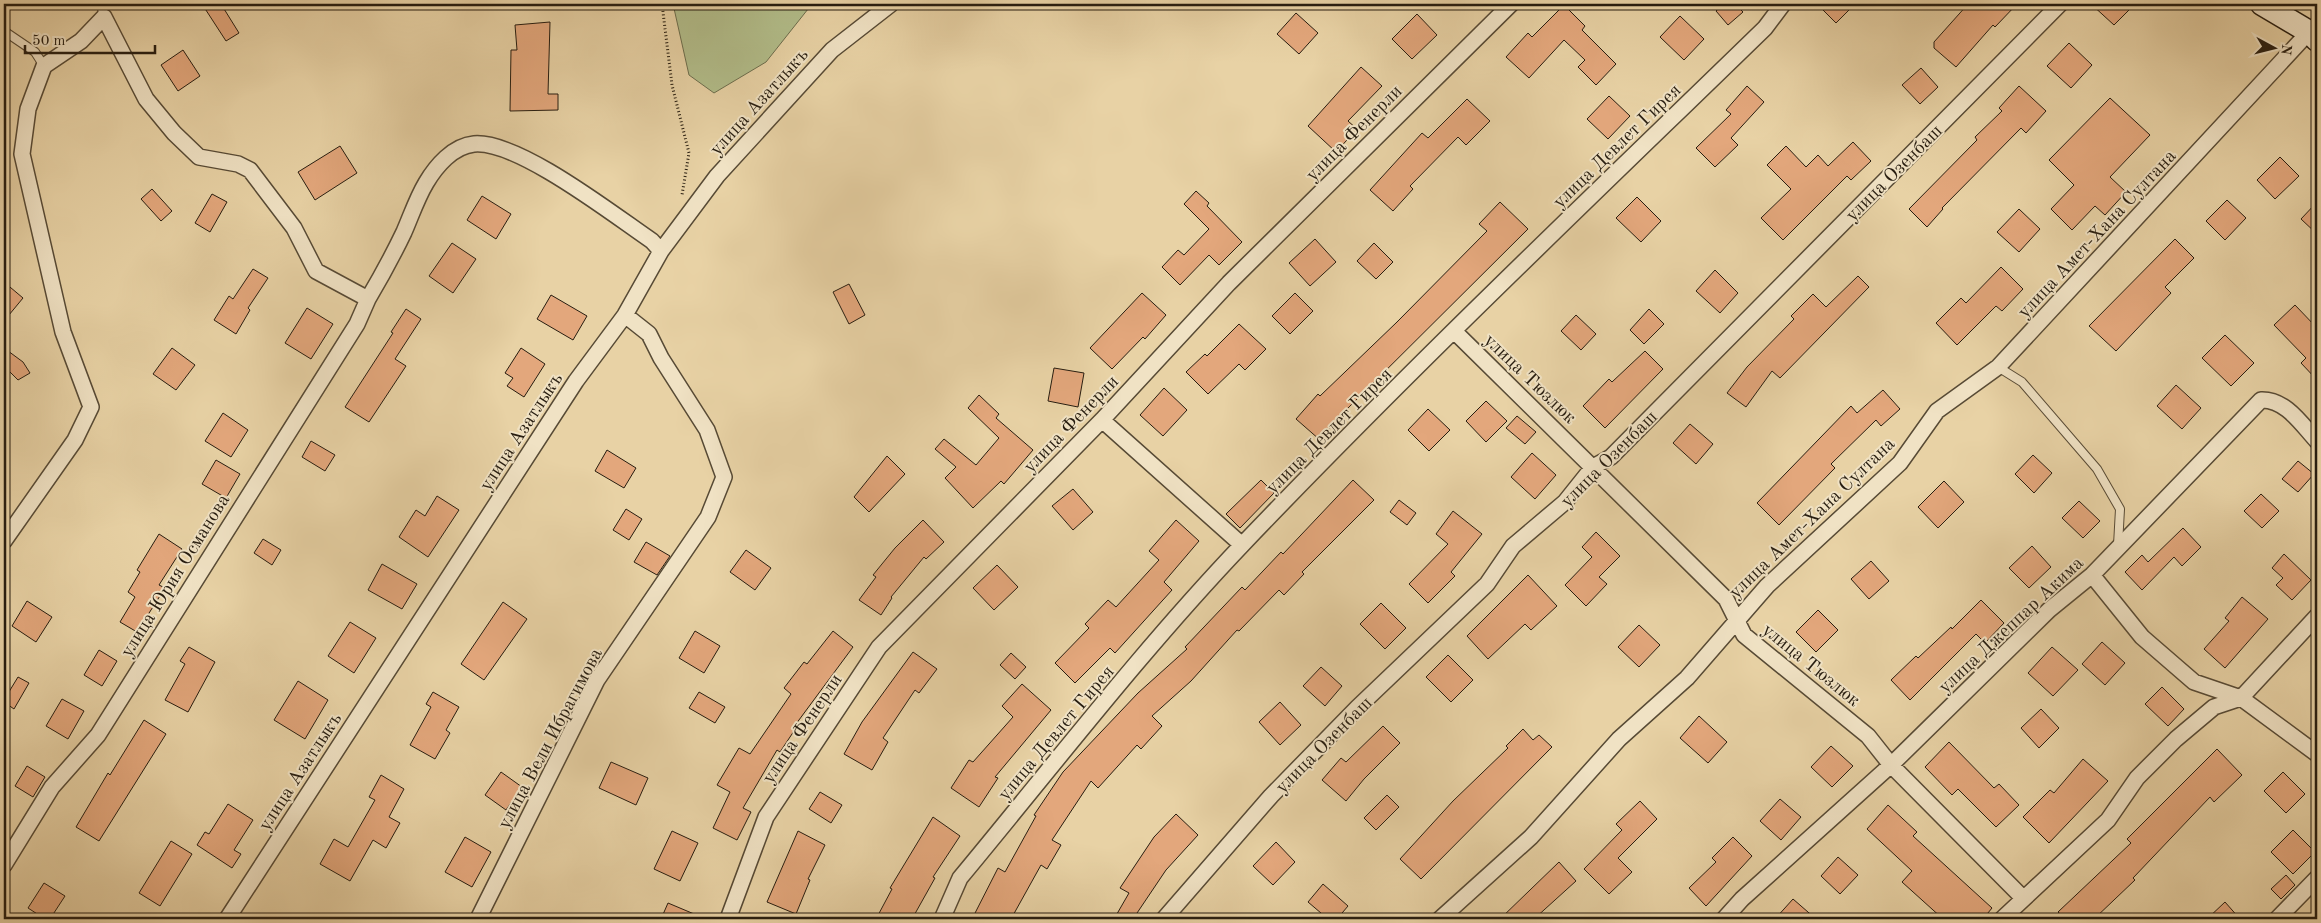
<svg xmlns="http://www.w3.org/2000/svg" width="2321" height="923" font-family="'Old Standard TT',serif">
<rect width="100%" height="100%" fill="#e8d2a5"/>
<filter id="stains"><feTurbulence type="fractalNoise" baseFrequency=".004" numOctaves="4"/><feColorMatrix values="0 0 0 0 .2 0 0 0 0 .09 0 0 0 0 .02 0 0 0 .5 -.17"/></filter>
<radialGradient id="worn" r=".72"><stop offset=".6" stop-color="#630" stop-opacity="0"/><stop offset="1" stop-color="#630" stop-opacity=".3"/></radialGradient>
<path fill="#b2bd8a" stroke="#6c6d4d" d="M673,4H812L766,62L714,93L689,75Z"/>
<path fill="#e3a77c" stroke="#271d10" d="M202,4H221L239,33L226,41Z
M1724,4H1735L1743,12L1728,25L1716,11Z
M1817,4H1855L1836,23Z
M1968,4H2017L1995,27L1993,25L1956,67L1934,48V42Z
M2091,4H2135L2114,25Z
M1564,5L1585,26L1582,30L1616,64L1596,85L1578,67L1585,60L1564,40L1529,78L1506,57L1528,33L1532,37Z
M1296,13L1318,33L1299,54L1277,34Z
M1417,14L1437,35L1412,59L1392,39Z
M1680,16L1704,39L1684,60L1660,37Z
M550,22L548,94H558V110L510,111L511,50H517L515,25Z
M2069,43L2092,65L2071,88L2047,66Z
M183,50L200,76L178,91L161,65Z
M1361,67L1382,86L1348,121L1357,129L1336,152L1308,126Z
M1921,68L1938,87L1920,104L1902,85Z
M1747,86L1764,102L1731,138L1738,145L1715,167L1696,148L1731,114L1726,110Z
M2019,86L2046,111L2026,133L2021,128L1942,208L1943,209L1927,227L1909,209L1977,140L1975,137L2002,111L1999,108Z
M1609,96L1630,116L1608,139L1587,119Z
M2110,98L2150,135L2110,177L2126,192L2105,215L2095,206L2072,230L2051,209L2074,185L2049,160Z
M1467,99L1490,121L1466,145L1458,137L1410,186L1413,189L1393,211L1370,190L1422,133L1428,138Z
M1853,142L1871,161L1851,180L1847,176L1783,240L1761,218L1791,189L1767,165L1786,146L1806,167L1818,155L1828,166Z
M340,146L357,173L315,200L298,172Z
M2280,157L2299,176L2275,199L2257,180Z
M152,189L172,211L161,221L141,199Z
M1196,191L1209,203L1207,206L1242,242L1219,265L1209,255L1180,285L1162,267L1178,250L1184,255L1209,229L1184,204Z
M212,194L227,202L210,232L195,223Z
M482,196L511,214L496,239L467,220Z
M1637,197L1661,221L1641,242L1616,218Z
M2227,200L2246,218L2225,240L2206,221Z
M1500,202L1528,229L1341,415L1320,440L1296,419L1318,394L1320,396L1397,322L1487,231L1479,224Z
M2317,202V234L2301,219Z
M2019,209L2040,229L2019,252L1997,232Z
M1315,239L1336,262L1310,286L1289,263Z
M2175,239L2194,258L2165,287L2171,293L2116,351L2089,326Z
M452,243L476,259L453,293L429,276Z
M1374,243L1393,262L1376,279L1357,261Z
M2001,267L2023,289L2002,311L1996,306L1957,345L1936,323L1961,298L1966,303Z
M253,269L268,278L248,308L250,310L236,334L214,320L229,296L233,299Z
M1715,270L1738,293L1720,313L1696,291Z
M1858,276L1869,287L1780,378L1772,371L1746,407L1727,393L1747,367L1794,319L1791,316L1813,294L1826,307Z
M4,282L23,298L4,321Z
M849,284L865,315L849,324L833,292Z
M1142,293L1166,315L1145,339L1143,337L1112,369L1090,348Z
M1295,293L1313,311L1290,334L1272,316Z
M551,295L587,316L573,340L537,319Z
M2295,305L2317,328V380L2301,363L2306,358L2274,325Z
M307,308L333,324L311,359L285,343Z
M406,309L421,319L395,359L406,366L369,422L345,407L393,333L391,332Z
M1649,309L1664,324L1644,344L1630,330Z
M1576,315L1596,334L1581,350L1561,331Z
M1239,324L1266,349L1245,370L1239,364L1208,394L1186,372L1205,354L1207,356Z
M2225,335L2254,363L2231,386L2202,358Z
M4,348L23,362L30,373L18,380L4,366Z
M172,348L195,365L176,390L153,374Z
M521,348L545,364L524,397L507,386L513,378L505,373Z
M1645,351L1663,369L1605,428L1583,406L1609,379L1612,382Z
M1054,368L1084,373L1078,407L1048,401Z
M2176,385L2201,408L2182,429L2157,406Z
M1164,388L1187,410L1163,436L1140,415Z
M1883,390L1900,409L1881,426L1876,420L1831,464L1835,468L1779,525L1757,503L1851,406L1857,413Z
M979,395L999,414L996,418L1033,450L1004,484L1001,481L973,508L945,478L956,467L935,449L944,439L976,465L999,438L968,408Z
M1486,401L1507,421L1486,442L1466,421Z
M1428,409L1450,430L1429,451L1408,430Z
M223,413L248,430L231,457L205,441Z
M1517,416L1536,432L1525,444L1506,428Z
M1690,424L1713,444L1696,464L1673,443Z
M311,441L335,455L325,471L302,457Z
M607,450L636,468L624,488L595,471Z
M1532,453L1556,475L1535,499L1511,477Z
M2033,455L2052,473L2034,493L2015,474Z
M887,456L905,474L869,512L854,497Z
M216,460L240,474L226,498L202,484Z
M2298,461L2314,474L2298,492L2282,479Z
M1261,480L1274,493L1240,528L1226,514Z
M1353,480L1374,500L1302,572L1304,574L1284,595L1279,590L1239,631L1237,630L1191,681L1152,716L1162,726L1141,749L1137,745L1098,788L1091,781L1052,840L1061,845L1047,869L1041,865L1011,919H972L998,868L1005,872L1036,816L1034,815L1063,772L1138,693L1187,649L1185,647L1242,587L1245,590L1281,552L1283,554Z
M1944,481L1964,502L1938,528L1918,507Z
M1073,489L1093,512L1073,530L1052,506Z
M2261,494L2279,511L2262,528L2244,511Z
M437,496L459,510L428,557L399,537L416,510L425,516Z
M1399,500L1416,513L1407,525L1390,512Z
M2079,501L2100,521L2083,538L2062,518Z
M626,509L642,519L629,540L613,530Z
M1453,511L1482,534L1451,572L1455,576L1428,603L1409,584L1448,544L1436,534Z
M923,520L944,542L926,559L924,557L891,597L892,598L881,615L859,600L876,577L873,575L895,548Z
M1176,520L1199,541L1164,582L1172,590L1115,653L1110,648L1075,683L1055,663L1089,628L1085,624L1108,600L1116,607L1159,560L1149,551Z
M2183,528L2201,547L2182,566L2174,557L2142,590L2125,572L2142,555L2148,562Z
M1596,532L1620,556L1599,577L1607,584L1586,606L1565,585L1592,557L1582,547Z
M159,534L182,549L159,585L165,588L137,632L120,622L135,597L128,592L140,572L137,570Z
M263,539L281,550L272,565L254,553Z
M646,542L670,556L657,575L634,562Z
M2032,546L2051,567L2029,588L2009,568Z
M746,550L771,568L755,590L730,572Z
M2284,554L2311,580L2292,600L2276,585L2283,578L2272,568Z
M1871,561L1889,581L1869,599L1851,579Z
M382,564L417,584L402,609L368,590Z
M997,565L1018,587L994,610L973,588Z
M1528,575L1557,606L1531,630L1525,624L1488,659L1467,636Z
M2242,597L2268,619L2225,668L2204,649L2229,621L2225,618Z
M1981,600L2004,623L1985,643L1976,634L1910,700L1891,680L1916,656L1918,658L1951,627L1952,629Z
M27,601L52,617L36,642L12,626Z
M503,602L527,619L484,680L461,664Z
M1381,603L1406,628L1385,649L1360,624Z
M1818,610L1838,630L1816,652L1796,632Z
M350,622L376,638L354,673L328,656Z
M1639,625L1660,645L1639,667L1618,647Z
M695,631L720,646L704,673L679,658Z
M833,631L853,647L796,724L798,725L780,752L777,750L743,808L751,812L737,840L713,828L730,792L717,785L739,748L750,754L791,694L784,688L804,662L807,664Z
M2102,642L2125,663L2105,685L2082,664Z
M189,647L215,662L188,712L165,700L185,664L180,661Z
M2052,647L2078,670L2053,696L2028,673Z
M99,650L117,661L102,686L84,675Z
M913,652L937,669L919,693L915,690L883,738L888,742L872,770L844,754L862,722Z
M1011,653L1026,667L1015,679L1000,665Z
M1448,655L1473,680L1451,702L1426,677Z
M1321,667L1342,686L1325,706L1303,686Z
M18,677L29,683L14,709L4,702V700Z
M298,681L328,700L305,739L274,720Z
M1022,684L1051,710L995,777L998,778L979,807L951,788L969,760L973,762L1013,717L1002,706Z
M2162,687L2184,709L2168,726L2145,704Z
M433,692L459,707L446,730L450,733L435,759L410,745L431,707L426,704Z
M699,692L725,707L715,723L689,708Z
M62,699L84,711L68,739L46,726Z
M1280,702L1301,725L1280,745L1259,722Z
M2041,709L2059,728L2039,748L2021,728Z
M1699,716L1727,742L1708,763L1680,738Z
M144,720L166,734L99,841L76,827L108,773L110,775Z
M1383,726L1400,743L1364,779L1346,801L1322,780L1341,758L1346,762Z
M1523,729L1533,740L1539,735L1552,747L1421,879L1400,859L1453,801L1508,748L1506,746Z
M1949,742L1994,788L1999,784L2019,805L1996,827L1958,789L1952,795L1925,767Z
M1831,746L1853,766L1832,787L1811,767Z
M2217,749L2242,775L2214,802L2210,797L2133,878L2135,880L2094,919H2066L2058,912L2131,843L2127,839Z
M2083,759L2108,781L2049,843L2023,817L2050,790L2054,793Z
M611,762L648,778L636,805L599,788Z
M27,766L45,777L33,797L15,786Z
M501,772L522,787L506,810L485,795Z
M2283,772L2305,794L2286,813L2264,791Z
M381,775L404,789L389,817L400,823L386,848L373,840L350,881L320,864L334,839L348,847L375,800L369,797Z
M820,792L842,805L831,823L809,809Z
M1387,795L1399,807L1376,830L1364,818Z
M1780,799L1801,817L1781,840L1760,821Z
M1640,801L1657,819L1618,858L1632,872L1609,894L1584,869L1622,830L1616,824Z
M228,804L253,820L234,850L241,854L232,868L197,845L205,832L209,834Z
M1888,805L1917,832L1913,836L1992,908L1983,919H1943L1902,882L1912,871L1867,829Z
M1176,814L1198,835L1166,870L1133,919H1114L1129,893L1120,888L1154,837Z
M933,817L960,836L933,877L935,878L912,919H876L892,889L890,888Z
M2293,830L2315,852L2293,874L2271,852Z
M672,831L698,843L680,881L654,869Z
M798,831L825,845L808,879L810,880L796,914L767,902Z
M465,837L491,852L472,887L445,872Z
M1733,837L1752,856L1706,906L1689,888L1716,862L1712,858Z
M171,841L192,854L160,906L139,893Z
M1276,842L1295,862L1273,885L1253,866Z
M1838,857L1858,875L1840,894L1821,876Z
M1559,862L1576,881L1534,919H1500Z
M2286,875L2295,885L2281,899L2271,889Z
M44,883L65,896L50,919H45L28,908Z
M1323,884L1348,906L1337,919H1328L1308,902Z
M1793,899L1816,919H1775Z
M2225,902L2240,919H2207Z
M668,903L706,919H661Z"/>
<g fill="none" stroke-linecap="round" stroke-linejoin="round">
<g stroke="#574a35" stroke-width="10">
<path id="lane" d="M101,4L104,17
M4,31L35,52L44,66
M1998,367L2022,382L2097,469L2120,509L2118,545"/>
</g>
<g stroke="#574a35" stroke-width="18">
<path id="street" d="M368,299C381,277 393,255 404,232C411,216 417,198 426,183C436,166 453,146 474,144C518,140 615,216 652,241L661,251
M1454,331L1726,599L1744,635L1868,736L1891,765L2023,898
M1102,420L1242,545
M4,541L75,440L91,407L63,332L22,154L28,109L44,66L81,41L104,17L146,99L174,133L199,157L238,164L250,170L294,228L316,271L368,299L357,324L98,735L52,787L4,865
M2092,575L2142,637L2194,682L2241,698L2317,754
M227,919L576,381L625,315L661,251L717,176L832,50L891,4
M478,919L597,680L708,517L724,477L707,430L661,358L649,334L625,315
M728,919L766,817L879,647L1102,420L1229,283L1511,4
M942,919L960,878C1053,766 1142,650 1242,545C1411,368 1589,199 1765,28L1783,4
M1164,919L1271,796L1357,708L1487,584L1513,546L1565,502L1593,467L1611,457L2060,4
M1440,919L1531,837L1619,739L1687,678L1767,586L1900,463L1937,411L1998,367L2309,32
M1724,919L1742,899L1891,765L2049,610L2092,575L2261,400C2286,399 2302,425 2317,441
M2002,919L2108,820L2137,778L2176,739L2214,707L2241,698L2317,616
M2277,919L2317,878"/>
</g>
<g stroke="#271d10" stroke-width="25">
<path id="secondary" d="M2262,4L2309,32L2317,40"/>
</g>
<path stroke="#271d10" stroke-width="3" stroke-dasharray="1 2.5" stroke-linecap="butt" d="M662,4L672,85L689,153L682,195"/>
<use href="#lane" stroke="#f0e2c4" stroke-width="8"/>
<use href="#street" stroke="#f0e2c4" stroke-width="15"/>
<use href="#secondary" stroke="#f0e2c4" stroke-width="22"/>
</g>
<g text-anchor="middle" stroke-width="4" stroke-linejoin="round" paint-order="stroke">
<g font-size="19" fill="#271d10" stroke="#f0e2c4">
<text transform="translate(758 101) rotate(-48)" y="7">улица Азатлыкъ</text>
<text transform="translate(1353 132) rotate(-45)" y="7">улица Фенерли</text>
<text transform="translate(1616 145) rotate(-44)" y="7">улица Девлет Гирея</text>
<text transform="translate(1893 172) rotate(-45)" y="7">улица Озенбаш</text>
<text transform="translate(2096 233) rotate(-47)" y="7">улица Амет-Хана Султана</text>
<text transform="translate(1531 378) rotate(44)" y="7">улица Тюзлюк</text>
<text transform="translate(1070 423) rotate(-46)" y="7">улица Фенерли</text>
<text transform="translate(1328 430) rotate(-45)" y="7">улица Девлет Гирея</text>
<text transform="translate(520 431) rotate(-57)" y="7">улица Азатлыкъ</text>
<text transform="translate(1608 458) rotate(-45)" y="7">улица Озенбаш</text>
<text transform="translate(1811 517) rotate(-44)" y="7">улица Амет-Хана Султана</text>
<text transform="translate(174 575) rotate(-58)" y="7">улица Юрия Османова</text>
<text transform="translate(2010 624) rotate(-43)" y="7">улица Джеппар Акима</text>
<text transform="translate(1812 664) rotate(39)" y="7">улица Тюзлюк</text>
<text transform="translate(801 728) rotate(-56)" y="7">улица Фенерли</text>
<text transform="translate(1055 732) rotate(-50)" y="7">улица Девлет Гирея</text>
<text transform="translate(549 738) rotate(-62)" y="7">улица Вели Ибрагимова</text>
<text transform="translate(1323 744) rotate(-45)" y="7">улица Озенбаш</text>
<text transform="translate(299 771) rotate(-57)" y="7">улица Азатлыкъ</text>
</g>
</g>
<rect width="2321" height="923" fill="none" stroke="#e8d2a5" stroke-width="20"/>
<rect x="5" y="5" width="2311" height="913" fill="none" stroke="#271d10" stroke-width="2.5"/>
<rect x="10" y="10" width="2301" height="903" fill="none" stroke="#271d10"/>
<g transform="translate(2274 48) rotate(97)" stroke="#f0e2c4" stroke-width="4" paint-order="stroke">
<path d="M0-4L9 19L0 12L-9 19Z" fill="#271d10"/>
<text y="-8" font-size="14" font-weight="bold" text-anchor="middle" fill="#271d10">N</text>
</g>
<path d="M25 45v8h130v-8" fill="none" stroke="#271d10" stroke-width="2.5"/>
<text x="32" y="45" font-size="15" fill="#271d10" stroke="#f0e2c4" stroke-width="4" paint-order="stroke">50 m</text>
<rect width="100%" height="100%" filter="url(#stains)"/>
<rect width="100%" height="100%" fill="url(#worn)"/>
</svg>
